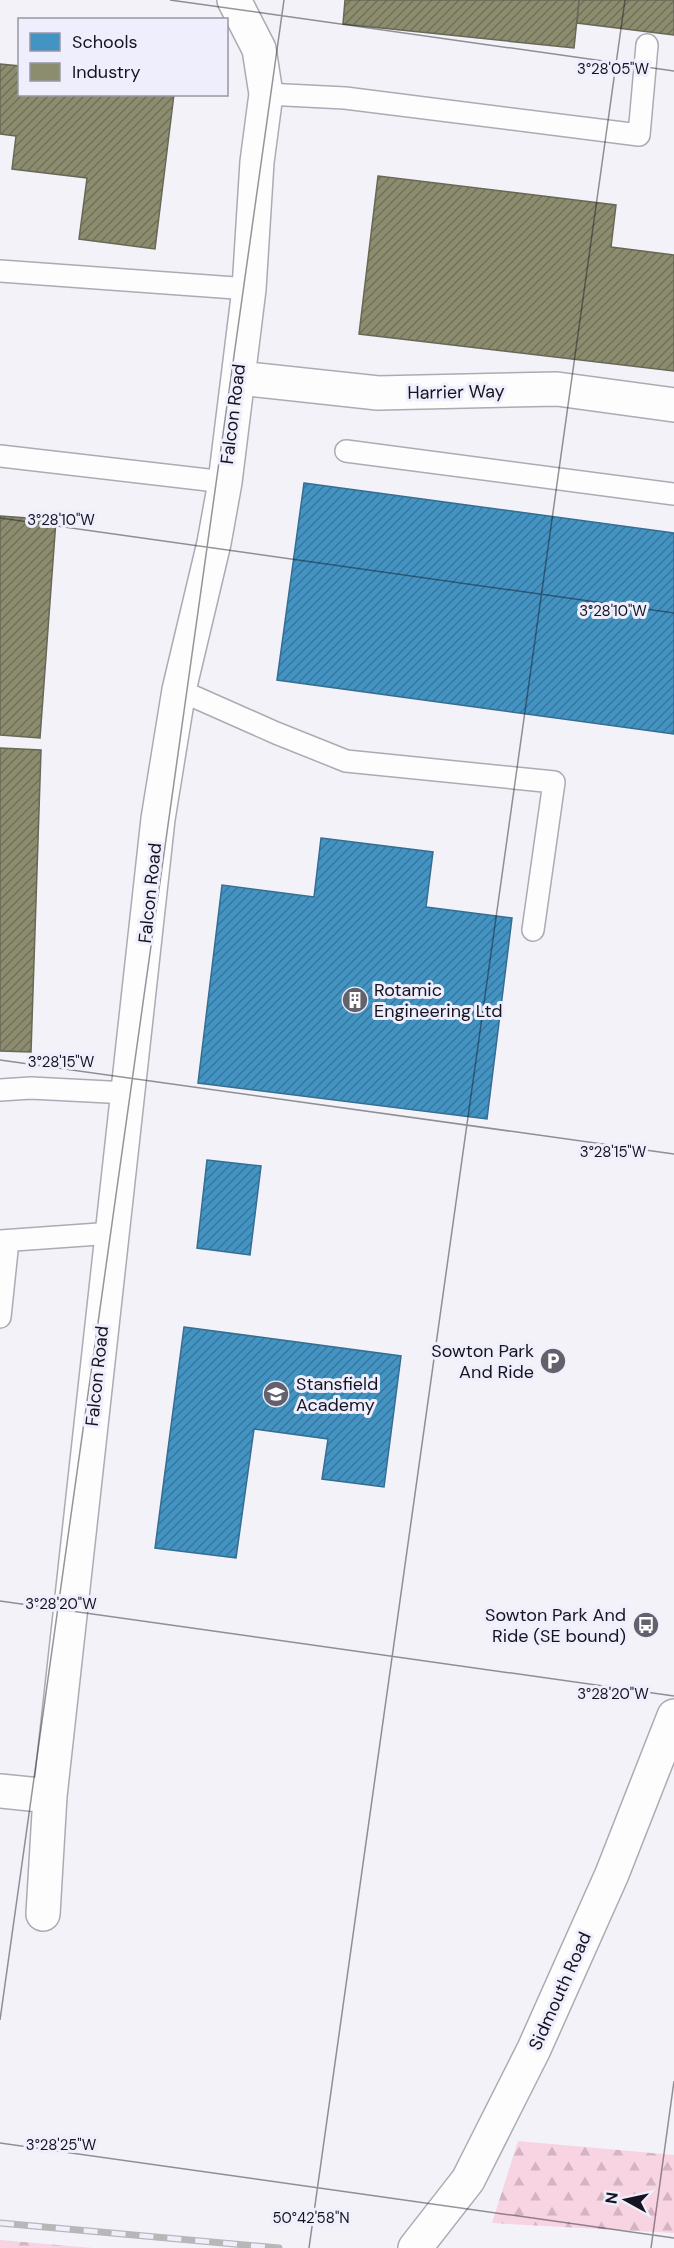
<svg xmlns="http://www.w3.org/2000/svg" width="674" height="2248" font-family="'DM Sans',sans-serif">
<defs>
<pattern id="forest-firs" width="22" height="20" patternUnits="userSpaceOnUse" patternTransform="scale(1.5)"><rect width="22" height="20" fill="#f8d3e2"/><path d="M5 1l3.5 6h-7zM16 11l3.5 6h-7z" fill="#d4b4c2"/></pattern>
<pattern id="schools-hatch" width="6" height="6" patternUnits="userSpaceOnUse" patternTransform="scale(1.5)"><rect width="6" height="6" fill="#4393c3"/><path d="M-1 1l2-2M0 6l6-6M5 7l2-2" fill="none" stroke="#37779e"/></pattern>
<pattern id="industry-hatch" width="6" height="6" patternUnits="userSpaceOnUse" patternTransform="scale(1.5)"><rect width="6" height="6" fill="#8c8c6e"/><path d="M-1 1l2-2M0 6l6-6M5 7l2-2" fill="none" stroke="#71715a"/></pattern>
</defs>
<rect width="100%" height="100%" fill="#f2f2f8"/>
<path fill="url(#forest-firs)" d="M518,2141L674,2155V2233L492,2223Z
M0,2240L93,2248H0Z"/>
<path fill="url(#schools-hatch)" stroke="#366d92" stroke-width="1.5" d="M304,483L674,533V734L277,680Z
M321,838L433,852L426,907L512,918L487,1119L198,1083L222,885L314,897Z
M207,1160L261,1166L250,1255L197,1248Z
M184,1327L401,1356L384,1487L322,1479L328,1439L254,1429L236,1558L155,1548Z"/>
<path fill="url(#industry-hatch)" stroke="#696857" stroke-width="1.5" d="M345,0H579L574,48L343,24Z
M579,0H674V35L577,23Z
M0,64L20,66V94H174L155,249L79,239L87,178L12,169L16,136L0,134Z
M378,176L616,205L611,247L674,255V371L359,334Z
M0,516L56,520L40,738L0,735Z
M0,748L41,750L31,1052L0,1051Z"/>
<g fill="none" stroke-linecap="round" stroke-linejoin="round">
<g stroke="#acabb3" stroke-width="24">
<path id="service" d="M266,94L345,98L639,135L647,45
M0,271L249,289
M346,451L674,494
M0,456L225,482
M179,690L276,733L346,761L554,782L533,930
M0,1090L31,1088L128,1093
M0,1241L113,1233
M0,1317L8,1241"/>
</g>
<g stroke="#acabb3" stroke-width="36">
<path id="minor" d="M238,378L378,393L557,389L674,405
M0,1791L50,1796
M43,1914L50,1796L158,819L179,690L214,543L225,482L249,289L257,162L266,94L259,49L234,0"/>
</g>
<g stroke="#acabb3" stroke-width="36">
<path id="tertiary" d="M415,2248L468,2180L534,2049L612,1874L674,1716"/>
</g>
<use href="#service" stroke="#fdfdfe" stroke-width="21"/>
<use href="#minor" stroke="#fdfdfe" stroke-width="33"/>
<use href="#tertiary" stroke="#fdfdfe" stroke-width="33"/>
<g stroke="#b7b7b9" stroke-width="7">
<path id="rail" d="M0,2223L279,2248"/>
</g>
<use href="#rail" stroke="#efeefc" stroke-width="4.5" stroke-dasharray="14" stroke-linecap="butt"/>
</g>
<path fill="none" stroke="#161420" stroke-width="1.5" stroke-opacity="0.45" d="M170,0L674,71M0,518L674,613M0,1060L674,1154M0,1601L674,1696M0,2020L284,0M0,2143L674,2238M309,2248L625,0M651,2248L674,2081"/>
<defs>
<g id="building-disc" transform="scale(1.35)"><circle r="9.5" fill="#63626c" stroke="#efeefc"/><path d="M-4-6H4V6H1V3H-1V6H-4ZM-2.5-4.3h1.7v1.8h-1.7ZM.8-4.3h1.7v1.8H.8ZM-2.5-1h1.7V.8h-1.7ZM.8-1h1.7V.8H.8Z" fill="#fff"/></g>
<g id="parking-disc" transform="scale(1.35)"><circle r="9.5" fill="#63626c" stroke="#efeefc"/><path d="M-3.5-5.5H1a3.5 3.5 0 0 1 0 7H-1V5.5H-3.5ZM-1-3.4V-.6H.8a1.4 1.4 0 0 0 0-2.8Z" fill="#fff"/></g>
<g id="school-disc" transform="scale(1.35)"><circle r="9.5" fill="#63626c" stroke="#efeefc"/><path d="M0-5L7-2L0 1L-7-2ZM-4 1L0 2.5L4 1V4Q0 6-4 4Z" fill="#fff"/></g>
<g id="bus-disc" transform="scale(1.35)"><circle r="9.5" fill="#63626c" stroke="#efeefc"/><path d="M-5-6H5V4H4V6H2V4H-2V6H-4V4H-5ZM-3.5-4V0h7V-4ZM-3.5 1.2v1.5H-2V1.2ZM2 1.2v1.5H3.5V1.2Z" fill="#fff"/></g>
</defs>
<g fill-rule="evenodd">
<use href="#building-disc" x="355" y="1000"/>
<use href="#parking-disc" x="553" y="1361"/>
<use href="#school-disc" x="276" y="1394"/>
<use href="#bus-disc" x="646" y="1625"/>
</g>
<g text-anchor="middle" stroke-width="6" stroke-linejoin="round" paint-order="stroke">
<g font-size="18" fill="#161420" stroke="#efeefc">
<text transform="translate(456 392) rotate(-1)" y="6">Harrier Way</text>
<text transform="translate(233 414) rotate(-83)" y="6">Falcon Road</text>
<text transform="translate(150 893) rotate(-84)" y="6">Falcon Road</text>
<text transform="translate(97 1376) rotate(-84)" y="6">Falcon Road</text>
<text transform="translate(560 1991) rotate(-66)" y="6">Sidmouth Road</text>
</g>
<g font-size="18" fill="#161420" stroke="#efeefc" text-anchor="start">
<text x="374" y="996">Rotamic<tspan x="374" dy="21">Engineering Ltd</tspan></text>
<text x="534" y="1357" text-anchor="end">Sowton Park<tspan x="534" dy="21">And Ride</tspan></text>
<text x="296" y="1390">Stansfield<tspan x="296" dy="21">Academy</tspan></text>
<text x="626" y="1621" text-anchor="end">Sowton Park And<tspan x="626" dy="21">Ride (SE bound)</tspan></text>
</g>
</g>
<g font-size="15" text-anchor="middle" fill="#161420" stroke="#efeefc" stroke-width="6" stroke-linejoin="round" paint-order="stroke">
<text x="613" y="74">3°28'05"W</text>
<text x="61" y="525">3°28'10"W</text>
<text x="613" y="616">3°28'10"W</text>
<text x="61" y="1067">3°28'15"W</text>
<text x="613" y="1157">3°28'15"W</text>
<text x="61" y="1609">3°28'20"W</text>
<text x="613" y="1699">3°28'20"W</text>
<text x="61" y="2150">3°28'25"W</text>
<text x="311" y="2223">50°42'58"N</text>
</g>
<rect x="18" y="18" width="210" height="78" fill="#efeefc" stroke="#9897a4" stroke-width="1.5"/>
<rect x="30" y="33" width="30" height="18" fill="#4393c3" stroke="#9897a4" stroke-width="1.5"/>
<text x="72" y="48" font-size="18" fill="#161420">Schools</text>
<rect x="30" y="63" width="30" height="18" fill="#8c8c6e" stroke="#9897a4" stroke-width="1.5"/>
<text x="72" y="78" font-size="18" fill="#161420">Industry</text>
<g transform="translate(626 2200) rotate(278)" stroke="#efeefc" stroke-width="4.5" paint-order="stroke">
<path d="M0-4.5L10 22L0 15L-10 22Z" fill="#161420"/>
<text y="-9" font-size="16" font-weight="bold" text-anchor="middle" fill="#161420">N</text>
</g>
</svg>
